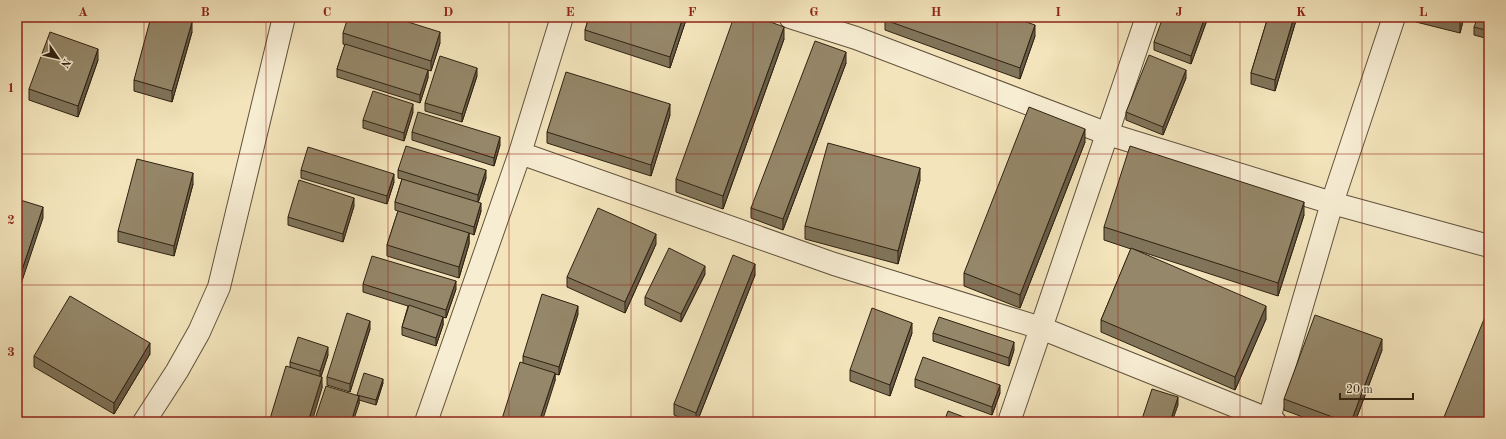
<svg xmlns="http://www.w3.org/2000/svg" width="1506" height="439" font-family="'Old Standard TT',serif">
<rect width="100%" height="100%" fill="#f3e4bb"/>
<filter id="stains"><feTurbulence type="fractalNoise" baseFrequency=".005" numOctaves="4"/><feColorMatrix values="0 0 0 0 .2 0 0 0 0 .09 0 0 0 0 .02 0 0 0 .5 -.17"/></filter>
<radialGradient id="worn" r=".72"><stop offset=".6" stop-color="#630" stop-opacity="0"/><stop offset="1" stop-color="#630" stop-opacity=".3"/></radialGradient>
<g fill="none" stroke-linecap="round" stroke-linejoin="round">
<g stroke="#60523c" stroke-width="24">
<path id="minor" d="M790,17L856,38L1108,134L1332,203L1489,246
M520,153L834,264L1041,328L1275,422
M144,422L177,371L199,332L219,287L284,17
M426,422L520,153L562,17
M1009,422L1147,17
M1268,422L1332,203L1394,17"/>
</g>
<use href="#minor" stroke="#f7edd3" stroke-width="22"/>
</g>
<path fill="#80745a" stroke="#2f2211" d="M589,17H687L670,68L585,40V30Z
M1108,17H1123L1121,22Z
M1207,17V20L1191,64L1154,50V42Z
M1268,17H1297L1275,91L1251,84V73Z
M1416,17H1464L1460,33L1416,22Z
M1489,17V39L1474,35V27Z
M885,20L1035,36L1020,79L885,30Z
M192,32L172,102L134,91V80Z
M343,33L440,43L431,71L428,70V78L420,103L337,77V69L345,45L343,44Z
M784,39L723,209L676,192V179Z
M98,60L78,117L29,100V89Z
M846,63L783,230L751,218V208Z
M477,76L462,122L425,111V103Z
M1186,78L1163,135L1126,120V112Z
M413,112L404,141L363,128V120Z
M670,115L651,176L547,143V132Z
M412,132L500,145L494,166L412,140Z
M1085,142L1020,308L964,286V273Z
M301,170L394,182L387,204L301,178Z
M398,170L486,178L478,203L481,211L474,235L469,233V244L459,278L387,256V245L398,211L395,210V202L402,179L398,178Z
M920,180L898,264L805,239V226Z
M193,184L174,256L118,242V231Z
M354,206L343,242L288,225V217Z
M1304,215L1278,296L1133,249L1266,319L1235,390L1101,332V320L1131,249L1104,240V227Z
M656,244L625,313L567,287V277Z
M705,274L681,322L645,305V297Z
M755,275L697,422H691L674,415V404Z
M363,284L456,289L446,318L443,317V325L436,346L402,335V327L408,306L363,292Z
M578,314L559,375L555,374V381L523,363V356Z
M370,329L350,392L327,385V377Z
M912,333L890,396L850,381V370Z
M933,333L1014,350L1009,366L933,341Z
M1382,350L1355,422H1316L1284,410V399Z
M150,354L114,414L34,367V356Z
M328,355L321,377L322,388L290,367V362Z
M915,379L1000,393L992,415L915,387Z
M383,383L376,405L359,400V404L357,395Z"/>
<path fill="#685e4a" stroke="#2f2211" d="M683,17H687L670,68V57Z
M1121,17H1123L1121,22Z
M1205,17H1207V20L1191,64V56Z
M1294,17H1297L1275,91V80Z
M1461,17H1464L1460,33V22Z
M192,22V32L172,102V91Z
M1035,25V36L1020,79V68Z
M784,27V39L723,209V196Z
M440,32V43L431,71V61Z
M98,49V60L78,117V106Z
M846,52V63L783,230V219Z
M477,68V76L462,122V114Z
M428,70V78L420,103V95Z
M1186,70V78L1163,135V127Z
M413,104V112L404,141V133Z
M670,104V115L651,176V165Z
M1085,129V142L1020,308V295Z
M500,137V145L494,166V158Z
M920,168V180L898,264V251Z
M486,170V178L478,203V195Z
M193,173V184L174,256V246Z
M394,174V182L387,204V196Z
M354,198V206L343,242V234Z
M1304,202V215L1278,296V283Z
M481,203V211L474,235V227Z
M43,207V218L17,296V285Z
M469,233V244L459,278V267Z
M656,234V244L625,313V302Z
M755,264V275L697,422H696V413Z
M705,266V274L681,322V314Z
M456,281V289L446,318V310Z
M578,306V314L559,375V367Z
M1266,306V319L1235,390V377Z
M443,317V325L436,346V338Z
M370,321V329L350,392V384Z
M912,323V333L890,396V385Z
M1382,339V350L1355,422H1351Z
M1014,342V350L1009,366V358Z
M150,343V354L114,414V403Z
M328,347V355L320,379V371Z
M555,373V381L542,422H539Z
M322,377V388L312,422H308Z
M383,379V383L376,405V400Z
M1000,385V393L992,415V407Z
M359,396V404L353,422H351Z
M1178,397V405L1172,422H1170Z"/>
<path fill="#958769" stroke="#2f2211" d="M151,17H175L192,22L172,91L134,80Z
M348,17H392L440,32L431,61L343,33Z
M589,17H683L670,57L585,30Z
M734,17H757L784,27L723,196L676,179Z
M886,17H1012L1035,25L1020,68L885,20Z
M1163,17H1205L1191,56L1154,42Z
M1268,17H1294L1275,80L1251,73Z
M1438,17H1461L1460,22Z
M1478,17H1489V31L1474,27Z
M50,32L98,49L78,106L29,89Z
M815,41L846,52L783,219L751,208Z
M345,44L428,70L420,95L337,69Z
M1149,55L1186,70L1163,127L1126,112Z
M440,56L477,68L462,114L425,103Z
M566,72L670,104L651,165L547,132Z
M373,91L413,104L404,133L363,120Z
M1029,107L1085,129L1020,295L964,273Z
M418,112L500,137L494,158L412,132Z
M828,143L920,168L898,251L805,226Z
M406,146L486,170L478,195L398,170Z
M1130,146L1304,202L1278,283L1104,227Z
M308,147L394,174L387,196L301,170Z
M137,159L193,173L174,246L118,231Z
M402,179L481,203L474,227L395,202Z
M299,180L354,198L343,234L288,217Z
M17,199L43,207L17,285Z
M598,208L656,234L625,302L567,277Z
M398,211L469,233L459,267L387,245Z
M669,248L705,266L681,314L645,297Z
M1131,248L1266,306L1235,377L1101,320Z
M733,255L755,264L696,413L674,404Z
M372,256L456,281L446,310L363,284Z
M542,294L578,306L559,367L523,356Z
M70,296L150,343L114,403L34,356Z
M409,305L443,317L436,338L402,327Z
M1489,307V422H1442Z
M872,308L912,323L890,385L850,370Z
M347,313L370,321L350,384L327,377Z
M1315,315L1382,339L1351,422H1346L1284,399Z
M939,317L1014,342L1009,358L933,333Z
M298,337L328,347L320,371L290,362Z
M923,357L1000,385L992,407L915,379Z
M520,362L555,373L539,422H501Z
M286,366L322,377L308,422H269Z
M364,373L383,379L376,400L357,395Z
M326,386L359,396L351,422H314Z
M1152,389L1178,397L1170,422H1141Z
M948,411L977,422H944Z"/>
<path fill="none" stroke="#8f2418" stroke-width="1" stroke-opacity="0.55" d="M144,17V422M266,17V422M388,17V422M509,17V422M631,17V422M753,17V422M875,17V422M997,17V422M1118,17V422M1240,17V422M1362,17V422M17,154H1489M17,285H1489"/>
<rect width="1506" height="439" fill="none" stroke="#f3e4bb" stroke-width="44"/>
<g transform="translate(58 58) rotate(124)" stroke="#f7edd3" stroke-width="3" paint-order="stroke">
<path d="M0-3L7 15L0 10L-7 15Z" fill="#2f2211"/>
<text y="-6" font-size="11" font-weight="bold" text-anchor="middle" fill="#2f2211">N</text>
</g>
<path d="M1340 393v6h73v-6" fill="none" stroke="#2f2211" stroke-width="2"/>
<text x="1346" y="393" font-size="12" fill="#2f2211" stroke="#f7edd3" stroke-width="3" paint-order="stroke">20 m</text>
<rect x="22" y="22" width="1462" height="395" fill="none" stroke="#8f2418" stroke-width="1.5"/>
<g font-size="13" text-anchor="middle" font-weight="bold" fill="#8f2418">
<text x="83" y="16">A</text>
<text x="205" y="16">B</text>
<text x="327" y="16">C</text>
<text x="448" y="16">D</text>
<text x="570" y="16">E</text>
<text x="692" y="16">F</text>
<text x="814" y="16">G</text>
<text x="936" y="16">H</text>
<text x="1058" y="16">I</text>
<text x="1179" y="16">J</text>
<text x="1301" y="16">K</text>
<text x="1423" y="16">L</text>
<text x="11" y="92">1</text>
<text x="11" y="224">2</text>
<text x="11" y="356">3</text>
</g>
<rect width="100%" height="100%" filter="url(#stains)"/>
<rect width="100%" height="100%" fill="url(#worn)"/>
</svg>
